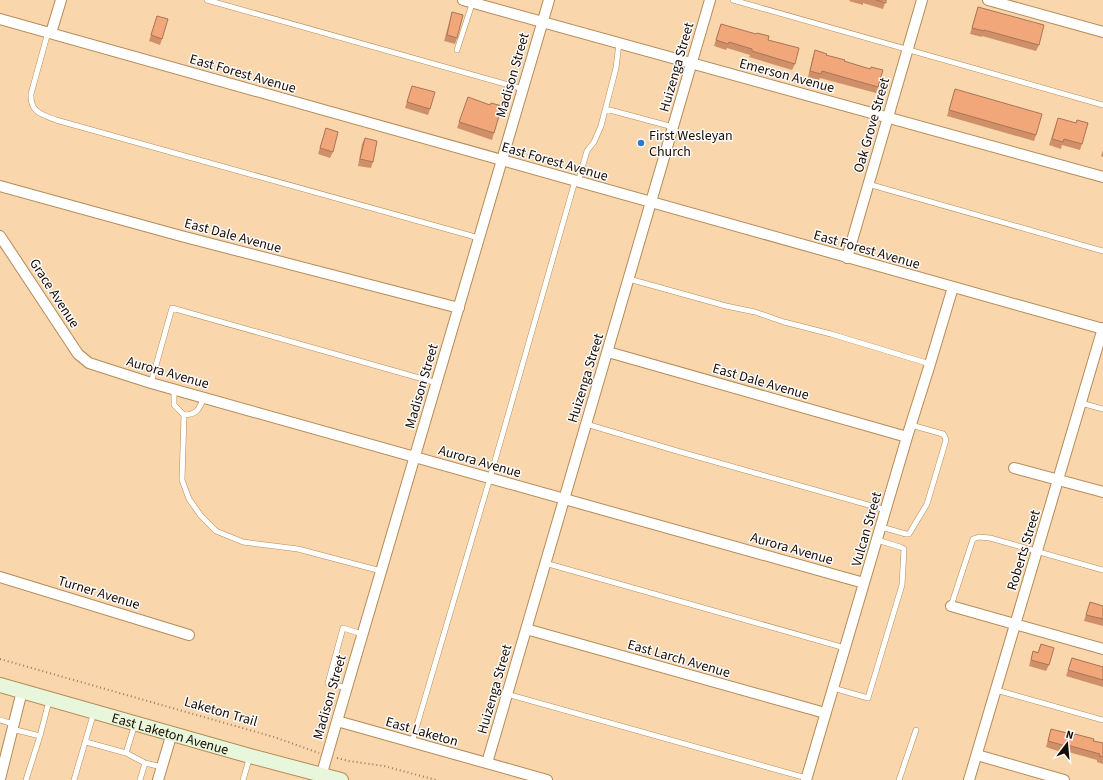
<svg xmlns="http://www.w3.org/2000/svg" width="1103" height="780" font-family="'Source Sans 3',sans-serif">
<rect width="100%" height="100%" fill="#f9d6ab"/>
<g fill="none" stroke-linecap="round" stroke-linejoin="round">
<g stroke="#b58c58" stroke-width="6">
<path id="service" d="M207,0L523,89
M733,0L1103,105
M48,32L31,94C30,112 41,114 56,120L479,238
M457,50L473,1
M606,109L673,127
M578,182L587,151L594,142L601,126L616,68L619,43
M868,184L1103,251
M629,279L726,306L755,312L784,322L831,334L930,364
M151,383L172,308L437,383
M174,389V405L184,415
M204,398C198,410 198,414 184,415L182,480L189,499L201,516L216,531L243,542L298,549L381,571
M1081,403L1103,409
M586,424L677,451L886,510
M881,527L906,534H909L927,504L946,440L945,437L943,434L911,425
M545,563L845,648
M951,606L973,539L979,537L990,538L1103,570
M346,688L328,683L343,628L362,634
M833,688L868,698L902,585L904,549L900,547L877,540
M996,690L1103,720
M507,694L806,778
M0,720L13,724
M12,729L40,736L49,701
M86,742L126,753L135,724
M412,742L490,478L575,181
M126,753L145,763L162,767
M26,780L40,736
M74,780L94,712
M140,780L145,763
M243,780L250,756
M899,780L916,730"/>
</g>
<g stroke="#b58c58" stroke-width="12">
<path id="minor" d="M463,0L1103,177
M988,0L1103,32
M0,19L1103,329
M51,33L61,0
M0,186L181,236L459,308
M0,236L78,354L89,363L151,383L864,583
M847,258L922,0
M608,352L907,437
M1014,468L1103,492
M0,577L189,635
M951,606L1103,649
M526,629L825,713
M337,721L547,780
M977,755L1064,780
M487,763L710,0
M0,779L22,691
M158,780L172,733
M320,780L337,721L549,0
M806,780L907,437L930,364L953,287
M969,780L1103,328"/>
</g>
<g stroke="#b58c58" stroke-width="16">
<g id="secondary">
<path id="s1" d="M0,685L250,756L341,780"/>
</g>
</g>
<path stroke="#977c60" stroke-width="2" stroke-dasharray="1 3" stroke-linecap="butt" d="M0,659L274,737L319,753
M337,758L349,761L384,766L436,780"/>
<use href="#service" stroke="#fff" stroke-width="5"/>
<use href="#minor" stroke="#fff" stroke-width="10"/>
<use href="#secondary" stroke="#e8f7dc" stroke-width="14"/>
</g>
<path fill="#cf9069" d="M850,0H886L883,9L863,3V5L849,1Z
M978,7L1039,45L1036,51L982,36V37L970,34Z
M452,12L457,38L455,44L444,41Z
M157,16L162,39L160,45L149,41Z
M721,24L768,40L795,64L792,70L749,57L750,55L727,48L726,50L714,46Z
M815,50L826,55L878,87L876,93L820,78L819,80L808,77L813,56Z
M412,86L430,109L428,115L405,108Z
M955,89L1036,135L1034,141L947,116Z
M468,97L494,133L492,140L457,128Z
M1058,118L1082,144L1080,150L1062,145L1061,149L1049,145Z
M326,128L333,152L330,158L318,154Z
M365,138L373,162L371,168L358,166L362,144Z
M1103,150V157L1101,156Z
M1090,602L1103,606V626L1084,621Z
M1041,644L1049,665L1046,671L1029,666L1033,651L1038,652Z
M1072,658L1103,667V687L1066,676Z
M1051,729L1103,743V764L1097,762V760L1065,751L1064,753L1046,747Z"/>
<path fill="#f1a77a" stroke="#a97555" d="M876,0H886V3Z
M978,7L1044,25L1039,45L984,30V31L972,28Z
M452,12L463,15L457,38L447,35Z
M157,16L168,19L162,39L151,35Z
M721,24L756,34L757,33L769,36L768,40L799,48L795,64L752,51V49L729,42L728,44L716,40Z
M815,50L827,54L826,55L845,60L844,61L870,69L871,67L883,70L878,87L822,71L821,74L810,71Z
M412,86L435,92L430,109L407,102Z
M955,89L1042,114L1036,135L949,110Z
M468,97L490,105L491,103L502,106L494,133L459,122Z
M1058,118L1076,123L1077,120L1088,123L1082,144L1064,139L1063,142L1052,139Z
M326,128L338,132L333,152L320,148Z
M365,138L377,141L373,162L360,159Z
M1090,602L1103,606V619L1086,615Z
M1041,644L1054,648L1049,665L1031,660L1033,651L1038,653Z
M1072,658L1103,667V680L1068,670Z
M1051,729L1075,735V734L1094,739L1093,741L1103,743V757L1099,756L1100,754L1067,745L1066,746L1048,741Z"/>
<circle fill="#2b7bca" stroke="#fdfdfd" stroke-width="1.5" cx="641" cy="143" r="4"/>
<g text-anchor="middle" stroke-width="3" stroke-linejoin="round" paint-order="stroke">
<g font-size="14" fill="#1a0b00" stroke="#fdfdfd">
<text transform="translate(676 67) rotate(-74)" y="5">Huizenga Street</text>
<text transform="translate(243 73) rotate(16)" y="5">East Forest Avenue</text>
<text transform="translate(512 75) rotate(-74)" y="5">Madison Street</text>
<text transform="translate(787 75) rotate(15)" y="5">Emerson Avenue</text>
<text transform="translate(871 125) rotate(-74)" y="5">Oak Grove Street</text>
<text transform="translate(555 161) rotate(16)" y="5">East Forest Avenue</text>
<text transform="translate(233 235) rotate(15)" y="5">East Dale Avenue</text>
<text transform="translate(867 249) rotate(16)" y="5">East Forest Avenue</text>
<text transform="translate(55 293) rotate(57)" y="5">Grace Avenue</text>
<text transform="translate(168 372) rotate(16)" y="5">Aurora Avenue</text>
<text transform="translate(585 378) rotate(-73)" y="5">Huizenga Street</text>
<text transform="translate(761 381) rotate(16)" y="5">East Dale Avenue</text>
<text transform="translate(421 386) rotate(-74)" y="5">Madison Street</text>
<text transform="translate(480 461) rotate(16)" y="5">Aurora Avenue</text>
<text transform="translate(866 529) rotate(-74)" y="5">Vulcan Street</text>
<text transform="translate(792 548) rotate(16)" y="5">Aurora Avenue</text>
<text transform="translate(1023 550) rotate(-73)" y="5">Roberts Street</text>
<text transform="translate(99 592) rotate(17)" y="5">Turner Avenue</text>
<text transform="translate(679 658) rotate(16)" y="5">East Larch Avenue</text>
<text transform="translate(494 689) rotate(-74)" y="5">Huizenga Street</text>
<text transform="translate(329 697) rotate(-74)" y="5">Madison Street</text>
<text transform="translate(221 711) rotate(16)" y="5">Laketon Trail</text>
<text transform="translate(422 731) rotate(16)" y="5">East Laketon</text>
<text dy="5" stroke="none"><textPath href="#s1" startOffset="177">East Laketon Avenue</textPath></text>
</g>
<g font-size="14" fill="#1a0b00" stroke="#fdfdfd" text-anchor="start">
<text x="649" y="140">First Wesleyan<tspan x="649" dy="16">Church</tspan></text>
</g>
</g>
<g transform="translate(1067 744) rotate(16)" stroke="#fdfdfd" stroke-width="3" paint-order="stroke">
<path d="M0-3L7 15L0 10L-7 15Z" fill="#1a0b00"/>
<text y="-6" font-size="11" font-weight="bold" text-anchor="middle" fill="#1a0b00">N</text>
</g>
</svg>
